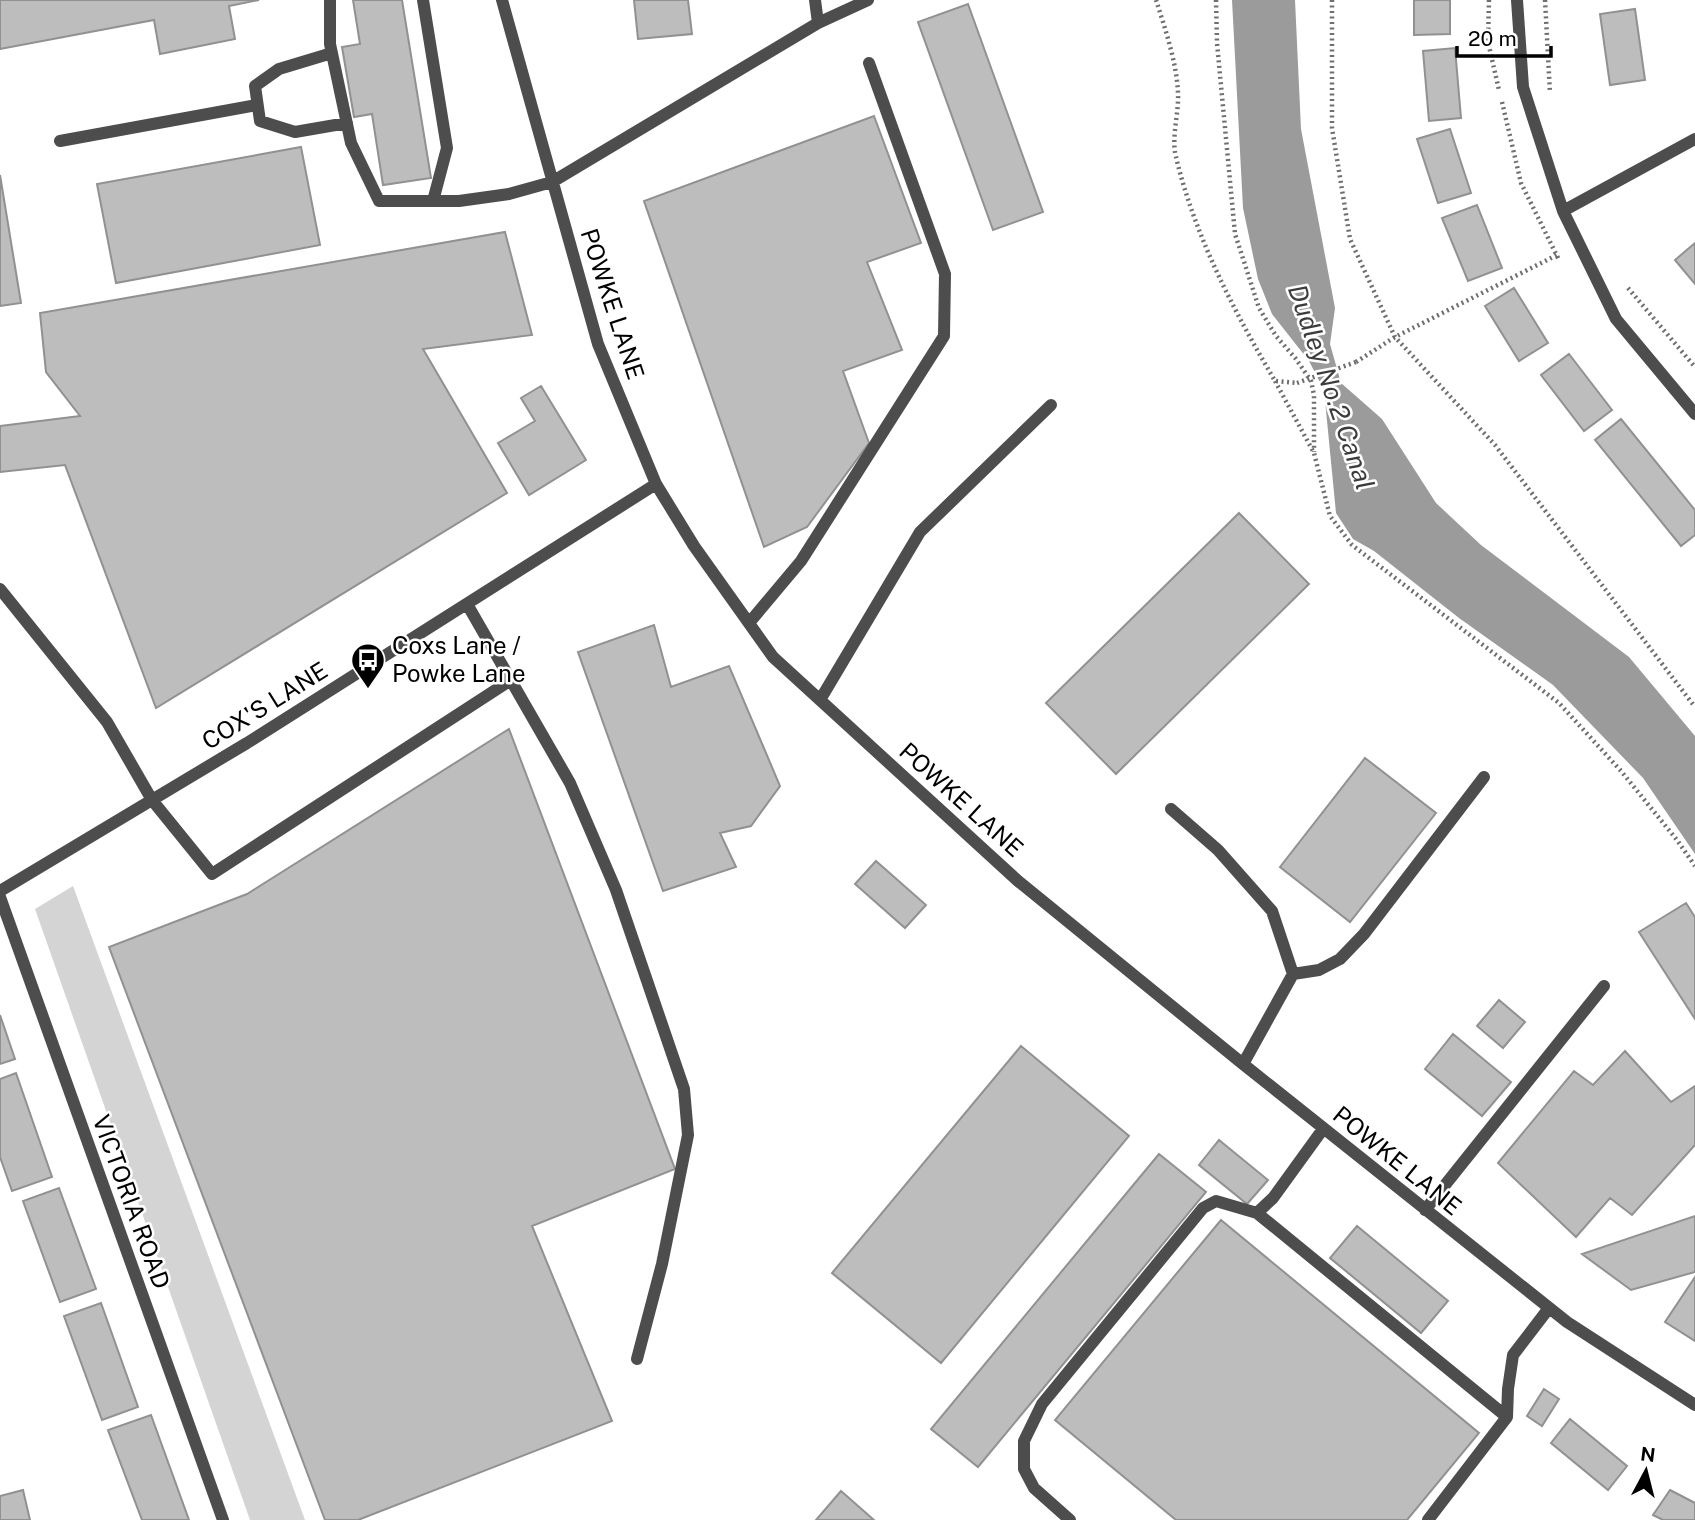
<svg xmlns="http://www.w3.org/2000/svg" width="1695" height="1520" font-family="'Public Sans',sans-serif">
<rect width="100%" height="100%" fill="#fff"/>
<path fill="#d4d4d4" d="M73,886L305,1520H250L35,909Z"/>
<path fill="#9b9b9b" d="M1232,0H1295L1301,129L1335,308L1330,344L1341,383L1382,419L1436,503L1481,545L1629,657L1695,736V854L1643,778L1553,685L1459,618L1374,551L1353,539L1336,513L1324,390L1309,361L1272,314L1258,279L1243,208Z"/>
<path fill="#bdbdbd" stroke="#919191" stroke-width="2" d="M0,0H259L229,6L235,39L160,54L154,20L0,49Z
M353,0H402L431,178L383,185L372,114L354,117L342,47L360,44Z
M634,0H688L692,34L638,39Z
M1414,0H1450V34L1414,35Z
M968,4L1043,212L993,230L918,22Z
M1635,9L1645,80L1610,85L1600,14Z
M1455,48L1461,118L1429,121L1423,51Z
M874,116L921,243L867,262L902,350L843,371L869,443L807,527L764,547L644,201Z
M1450,129L1471,193L1438,203L1417,139Z
M301,147L320,245L116,283L97,184Z
M0,175L21,303L0,306Z
M1477,205L1502,268L1468,281L1442,218Z
M505,232L532,335L423,349L507,493L156,708L65,465L0,472V426L80,416L46,372L40,313Z
M1695,243V284L1675,260Z
M1514,288L1548,343L1519,361L1485,306Z
M1569,354L1612,410L1584,431L1541,375Z
M541,386L586,460L529,495L498,443L535,421L521,398Z
M1621,419L1695,510V535L1681,546L1595,440Z
M1239,513L1309,584L1116,774L1046,703Z
M654,625L671,687L729,666L780,786L751,826L720,833L736,867L663,891L578,652Z
M509,729L675,1169L532,1226L612,1421L358,1520H325L109,947L247,894Z
M1365,758L1436,813L1350,922L1280,867Z
M876,861L926,905L905,928L855,884Z
M1686,903L1695,917V1019L1639,932Z
M1499,1000L1525,1022L1503,1048L1477,1026Z
M0,1015L15,1059L0,1064Z
M1453,1034L1511,1082L1482,1116L1425,1069Z
M1021,1046L1129,1136L941,1363L832,1273Z
M1625,1051L1671,1102L1695,1086V1145L1632,1215L1610,1198L1576,1237L1498,1163L1574,1071L1593,1085Z
M16,1073L52,1177L12,1191L0,1157V1079Z
M1219,1140L1268,1180L1247,1204L1199,1165Z
M1159,1154L1206,1192L978,1467L931,1429Z
M59,1188L96,1289L60,1302L23,1201Z
M1695,1216V1272L1631,1290L1582,1254Z
M1221,1220L1479,1433L1407,1520H1176L1055,1420Z
M1357,1226L1448,1301L1421,1333L1330,1258Z
M1695,1277V1341L1665,1322Z
M101,1303L138,1407L102,1420L64,1316Z
M1544,1389L1559,1399L1542,1426L1527,1416Z
M151,1415L189,1520H142L108,1430Z
M1570,1419L1627,1466L1608,1490L1551,1443Z
M23,1490L30,1520H0V1496Z
M1670,1490L1695,1503V1520H1663L1653,1515Z
M841,1491L874,1520H816Z"/>
<g fill="none" stroke-linecap="round" stroke-linejoin="round">
<path stroke="#6f6f6f" stroke-width="4.5" stroke-dasharray="2 3.5" stroke-linecap="butt" d="M1156,0C1165,28 1177,64 1178,93C1179,114 1171,137 1176,157C1195,237 1234,311 1275,381L1297,383
M1216,0L1217,43L1235,234L1259,308L1276,336L1296,359L1311,381L1314,395V452
M1332,0V128L1350,239L1395,337L1495,445L1695,707
M1489,0L1488,42L1499,90
M1545,0L1550,93
M1502,102L1521,183L1559,260
M1628,288L1695,367
M1356,362L1395,337L1559,254
M1275,381L1314,453L1330,516L1352,545L1559,703L1621,771L1677,840L1695,866"/>
<path stroke="#4d4d4d" stroke-width="12" d="M330,0V44L351,143L379,201H459L509,194L552,182L818,23L868,0
M423,0L447,148L433,201
M502,0L598,344L656,484L694,546L773,657L1018,881L1243,1064L1567,1322L1695,1405
M815,0L818,23
M1517,0L1523,87L1563,211L1616,319L1695,414
M332,53L279,69L255,86L260,121L295,132L347,123
M60,141L257,105
M1563,211L1695,139
M0,589L107,722L152,800L212,874L511,680
M467,604L570,783L616,890L684,1089L688,1135L662,1264L637,1359
M749,623L801,561L944,336L945,274L869,63
M820,700L920,532L1051,405
M1171,809L1218,850L1272,911L1293,974L1243,1064
M0,891L247,743L656,484
M0,897L223,1520
M1293,974L1319,970L1340,959L1364,934L1484,777
M1425,1210L1604,986
M1257,1213L1507,1417
M1070,1520L1034,1488L1024,1469V1441L1042,1404L1203,1208L1216,1201L1257,1213L1273,1198L1323,1129
M1428,1520L1507,1417L1508,1389L1513,1355L1549,1308"/>
<path stroke="#6f6f6f" stroke-width="4.5" stroke-dasharray="2 3.5" stroke-linecap="butt" d="M1297,383L1356,362"/>
</g>
<defs>
<g id="bus-pin" transform="scale(1.75)"><path d="M0 17L-7.5 6A9.5 9.5 0 1 1 7.5 6Z" fill="#000" stroke="#fff"/><path d="M-5-6H5V4H4V6H2V4H-2V6H-4V4H-5ZM-3.5-4V0h7V-4ZM-3.5 1.2v1.5H-2V1.2ZM2 1.2v1.5H3.5V1.2Z" fill="#fff"/></g>
</defs>
<g fill-rule="evenodd">
<use href="#bus-pin" x="368" y="660"/>
</g>
<g text-anchor="middle" stroke-width="5" stroke-linejoin="round" paint-order="stroke">
<g font-size="24" fill="#000" stroke="#fff">
<text transform="translate(612 304) rotate(72)" y="8">POWKE LANE</text>
<text transform="translate(265 706) rotate(-32)" y="8">COX'S LANE</text>
<text transform="translate(961 800) rotate(42)" y="8">POWKE LANE</text>
<text transform="translate(1397 1161) rotate(39)" y="8">POWKE LANE</text>
<text transform="translate(131 1202) rotate(70)" y="8">VICTORIA ROAD</text>
</g>
<g font-size="24" fill="#000" stroke="#fff" text-anchor="start">
<text x="392" y="654">Coxs Lane /<tspan x="392" dy="28">Powke Lane</tspan></text>
</g>
<g font-size="26" font-style="italic" fill="#3c3c3c" stroke="#fff">
<text transform="translate(1331 387) rotate(71)" y="9">Dudley No.2 Canal</text>
</g>
</g>
<g transform="translate(1646 1471) rotate(7)" stroke="#ffffff" stroke-width="5" paint-order="stroke">
<path d="M0-5L12 26L0 18L-12 26Z" fill="#000000"/>
<text y="-10" font-size="19" font-weight="bold" text-anchor="middle" fill="#000000">N</text>
</g>
<path d="M1457 46v10h94v-10" fill="none" stroke="#000000" stroke-width="3.5"/>
<text x="1468" y="46" font-size="21" fill="#000000" stroke="#ffffff" stroke-width="5" paint-order="stroke">20 m</text>
</svg>
